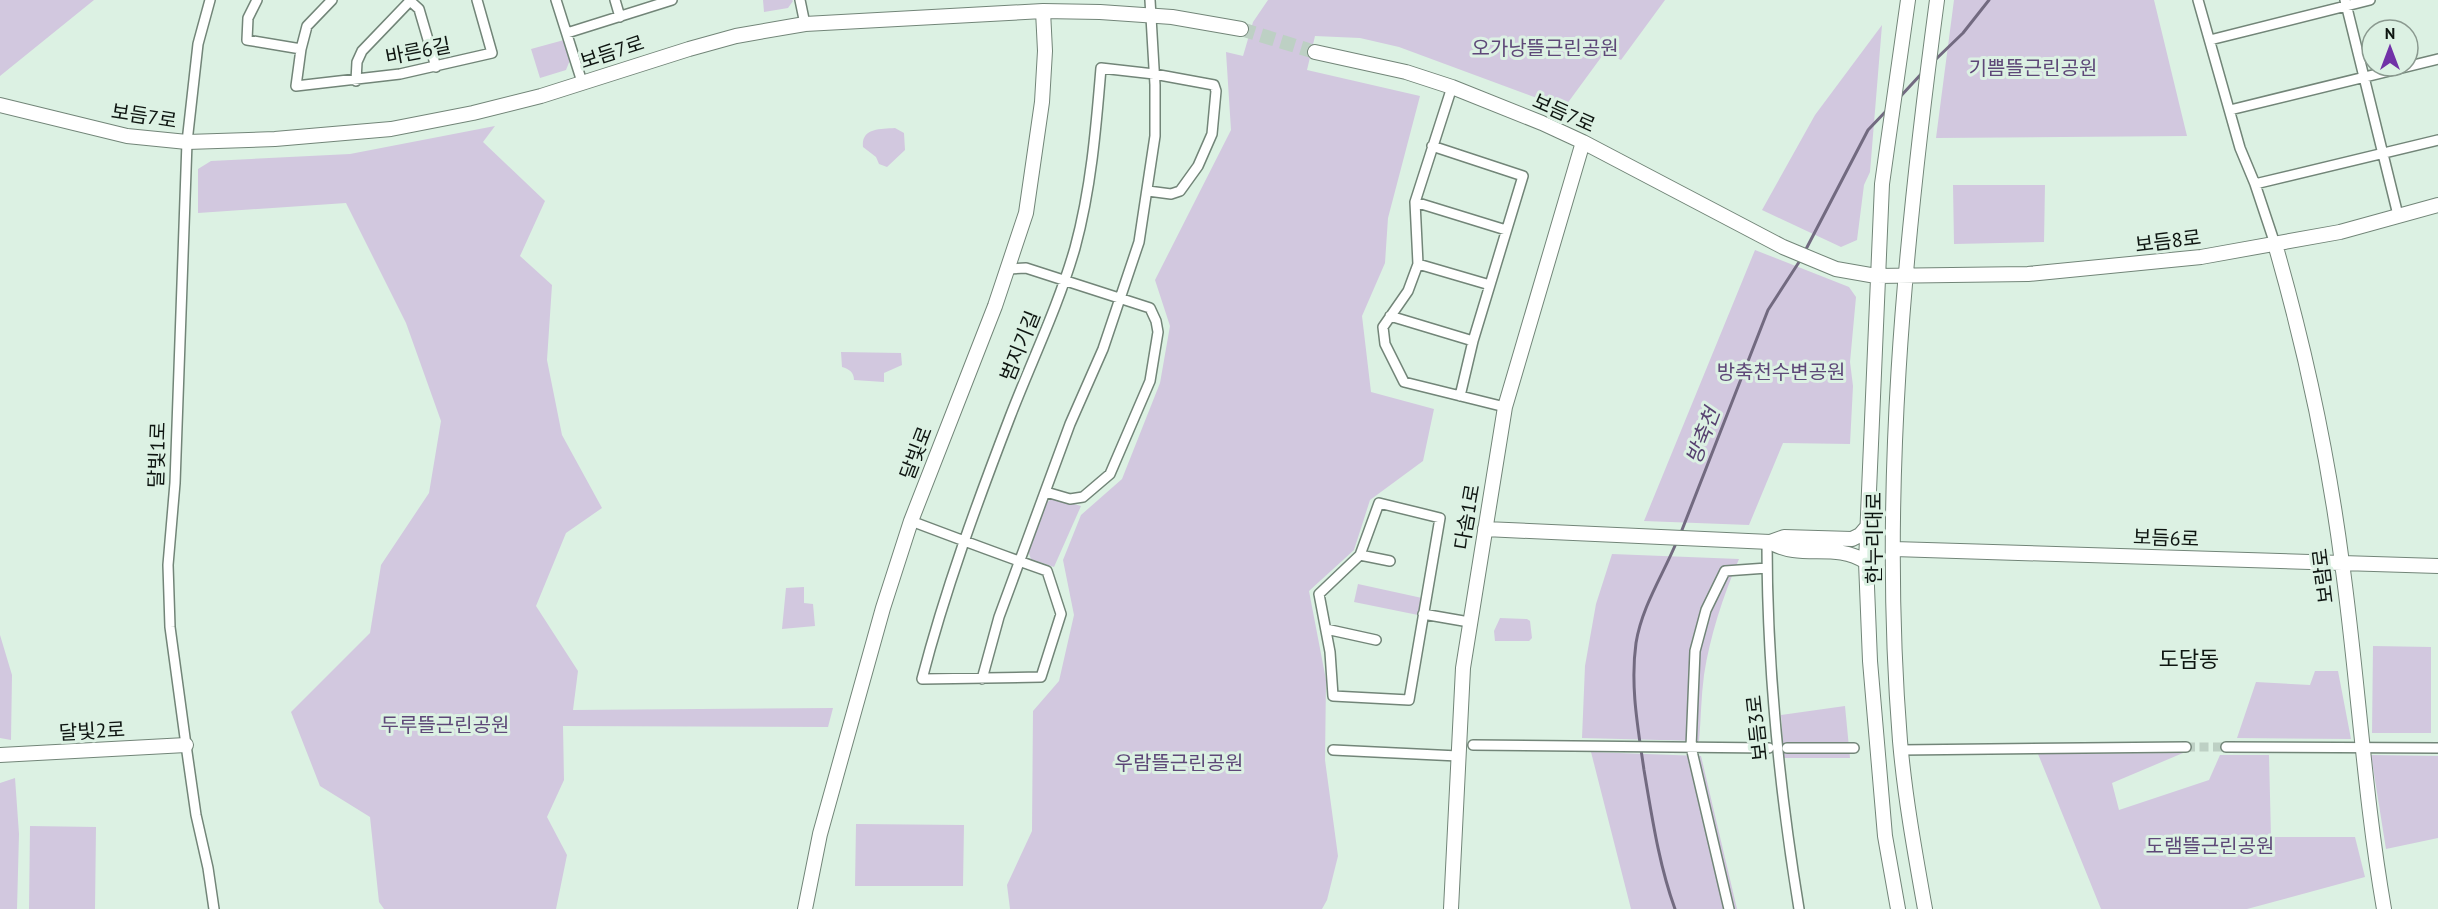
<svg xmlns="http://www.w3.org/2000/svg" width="2438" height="909" font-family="'PT Sans','Noto Sans KR',sans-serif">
<rect width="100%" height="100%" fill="#dcf1e3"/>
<path fill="#d2c8df" d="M0,0H94L0,76Z
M763,0H792L793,1L788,8L764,12Z
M1268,0H1665L1621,60L1605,52L1564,108L1399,47L1360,38L1315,36L1307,70L1420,96L1388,218L1385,263L1362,316L1371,392L1434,409L1423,461L1370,500L1354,550L1309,591L1326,680L1325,760L1338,856L1327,900L1322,909H1010L1007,885L1032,831L1033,711L1059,681L1074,615L1063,560L1081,515L1122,479L1160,383L1170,326L1155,280L1231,130L1226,52L1243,56L1253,22Z
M1954,0H2154L2187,136L1936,138Z
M1882,25L1870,172L1864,185L1857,240L1841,247L1762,210L1815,115Z
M564,40L570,60L566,70L540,78L531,49Z
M495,126L483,142L545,201L520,256L552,285L547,360L562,435L602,508L566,533L536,606L578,671L573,710L833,708L828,727L563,726L564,780L547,817L567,855L556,909H384L379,902L370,817L320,786L291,712L370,633L381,565L429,493L441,421L406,323L346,203L198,213V169L211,161L350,154Z
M895,128L904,133L905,150L887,167L879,164L876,157L863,147C861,128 880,129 895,128Z
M1953,185H2045L2044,242L1954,244Z
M1755,250L1849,287L1856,297L1850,362L1853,386L1850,444L1783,443L1749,525L1644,521Z
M841,352L901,353L902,365L884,373V382L854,380C854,372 849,369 842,367Z
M1053,498L1081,506L1054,567L1031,559L1028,551L1046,503Z
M1612,554L1739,559C1723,596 1710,636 1704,675C1701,697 1701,719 1699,741L1582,738L1585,666L1596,604Z
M1358,584L1422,598L1418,615L1354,602Z
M804,587V603L813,604L815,626L782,629L786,588Z
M1500,618L1527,619L1530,621L1532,638L1529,641H1495L1494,631Z
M0,635L12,675L11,740L0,738Z
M2373,646L2431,647V733H2372Z
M2315,671H2338L2351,739L2237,738L2256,682L2310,685Z
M1845,706L1850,758H1784L1781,715Z
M1591,752L1701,756L1737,909H1631Z
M2183,753L2112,783L2119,810L2209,780L2220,755H2269L2271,837H2355L2365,877L2247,909H2101L2038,754Z
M2371,755L2438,756V838L2386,849Z
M15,778L19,834L17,909H0V783Z
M856,824L964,825L963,886H855Z
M30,826L96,827L95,909H29Z"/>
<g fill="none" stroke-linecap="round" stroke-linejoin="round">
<path stroke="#726a80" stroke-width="3" d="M1934,61L1963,33L1989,0
M1899,98L1923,72
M1804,253L1868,130L1888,109
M1680,535L1768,310L1801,259
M1675,909C1659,865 1652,817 1644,770C1638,728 1630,686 1636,643C1642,606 1663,575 1677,541"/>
<path stroke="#bdd0c4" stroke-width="9" stroke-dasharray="9 4.5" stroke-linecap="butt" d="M2186,747H2226"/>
<path stroke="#bdd0c4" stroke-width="14" stroke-dasharray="14 7" stroke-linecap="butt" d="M1241,29L1315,52"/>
<g stroke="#728578" stroke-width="12">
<path id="street" d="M210,0L198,44L187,142L175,483L168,565L170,627L186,745L196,815L208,868L214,909
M257,0L248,18L247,40L301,49
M332,0L307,26L301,49L296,86L400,74L492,53L477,0
M409,0L419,9L436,67
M556,0L582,82
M615,0L620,17
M800,0L805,24
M2198,0L2240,148L2255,184L2275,244
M2345,0L2398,215
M567,33L672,0
M2210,40L2370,0
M356,81L357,62L362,51L410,1
M1452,87L1415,202L1418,264L1408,291L1383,327L1385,344L1404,382L1505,407
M2230,110L2438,59
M1432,146L1523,176L1473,341L1460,396
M2255,184L2438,140
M1415,202L1506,230
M1418,264L1490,285
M1008,269L1026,268L1150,308L1156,321L1158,332L1150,381L1110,474L1083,497L1070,499L1046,492
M1390,316L1473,341
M1379,503L1440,518L1409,700L1333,696L1330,652L1319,594L1360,555Z
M911,521C956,538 1001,555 1047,571L1061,614L1041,677L922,679C945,590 977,503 1010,417C1032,360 1058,307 1075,248C1091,189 1096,129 1101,68L1154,74L1214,85L1216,91L1212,134L1198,166L1180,191L1171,194L1148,191
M1767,542C1767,666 1779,787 1799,909
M1360,555L1390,561
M1423,614L1469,622
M1326,629L1376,640
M982,679L999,617L1070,424L1103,349L1139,242L1155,136V85L1150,0
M1473,745L1769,748
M2226,747L2438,748
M1787,748H1854
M1333,750L1458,756
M1901,750L2186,747
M1729,909L1691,747L1695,651L1706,610L1725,571L1767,568"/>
</g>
<g stroke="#728578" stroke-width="16">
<path id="secondary" d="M1315,52L1406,72L1452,87L1542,123L1583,142L1783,247L1836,269L1876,276L2028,274L2201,257L2340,232L2438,205
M0,105L127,136L187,142L275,139L391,129L473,113L541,96L689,49L736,36L805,24L1043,11L1100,12L1172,17L1241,29
M2275,244C2305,348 2328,455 2342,563C2358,678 2364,794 2384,909
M1485,529L1770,542L1784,537L1852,539L1860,535L1866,528
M1770,542C1802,561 1834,541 1866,562
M1894,549L2438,566
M0,755L186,745
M805,909L820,834L883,608L911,521L995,306L1026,213L1042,102L1045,51L1043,11
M1451,909L1463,668L1505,407L1583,142
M1898,909L1885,836L1870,661L1866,562L1882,184L1908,0
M1925,909C1915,853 1905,798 1900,741C1880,493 1904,246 1937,0"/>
</g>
<use href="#street" stroke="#fff" stroke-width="9"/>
<use href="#secondary" stroke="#fff" stroke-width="14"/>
</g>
<g text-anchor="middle" stroke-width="6" stroke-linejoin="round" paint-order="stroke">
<g font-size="20" fill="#5e4878" stroke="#dcf1e3">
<text x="1545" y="55">오가낭뜰근린공원</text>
<text x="2033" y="75">기쁨뜰근린공원</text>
<text x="1781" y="379">방축천수변공원</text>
<text x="445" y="732">두루뜰근린공원</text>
<text x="1179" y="770">우람뜰근린공원</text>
<text x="2210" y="853">도램뜰근린공원</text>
</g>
<g font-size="20" fill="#0e1511" stroke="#dcf1e3">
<text transform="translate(418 51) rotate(-11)" y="7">바른6길</text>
<text transform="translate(612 52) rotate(-18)" y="7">보듬7로</text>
<text transform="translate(1564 113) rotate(24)" y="7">보듬7로</text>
<text transform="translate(144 116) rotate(9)" y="7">보듬7로</text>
<text transform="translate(2168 241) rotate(-7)" y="7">보듬8로</text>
<text transform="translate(1020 346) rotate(-68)" y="7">범지기길</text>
<text transform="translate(916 453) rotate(-69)" y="7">달빛로</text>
<text transform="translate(157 455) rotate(-88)" y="7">달빛1로</text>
<text transform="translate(1467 517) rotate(-80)" y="7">다솜1로</text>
<text transform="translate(1874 538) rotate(-90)" y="7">한누리대로</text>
<text transform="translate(2166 538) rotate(2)" y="7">보듬6로</text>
<text transform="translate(2323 576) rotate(-97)" y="7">보람로</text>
<text transform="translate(1757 728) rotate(-96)" y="7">보듬3로</text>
<text transform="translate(92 731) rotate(-3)" y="7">달빛2로</text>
</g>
<g font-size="21" font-style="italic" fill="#56406f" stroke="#dcf1e3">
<text transform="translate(1703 436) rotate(-69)" y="7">방축천</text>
</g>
<g font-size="22" fill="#0e1511" stroke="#dcf1e3">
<text x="2189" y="667">도담동</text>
</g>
</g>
<g transform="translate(2390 48)"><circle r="28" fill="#dcf1e3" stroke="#8a998f" stroke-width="1.5"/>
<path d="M0-4.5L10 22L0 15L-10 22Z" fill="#7132a7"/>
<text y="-9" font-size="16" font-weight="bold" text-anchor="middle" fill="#0e1511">N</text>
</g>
</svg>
